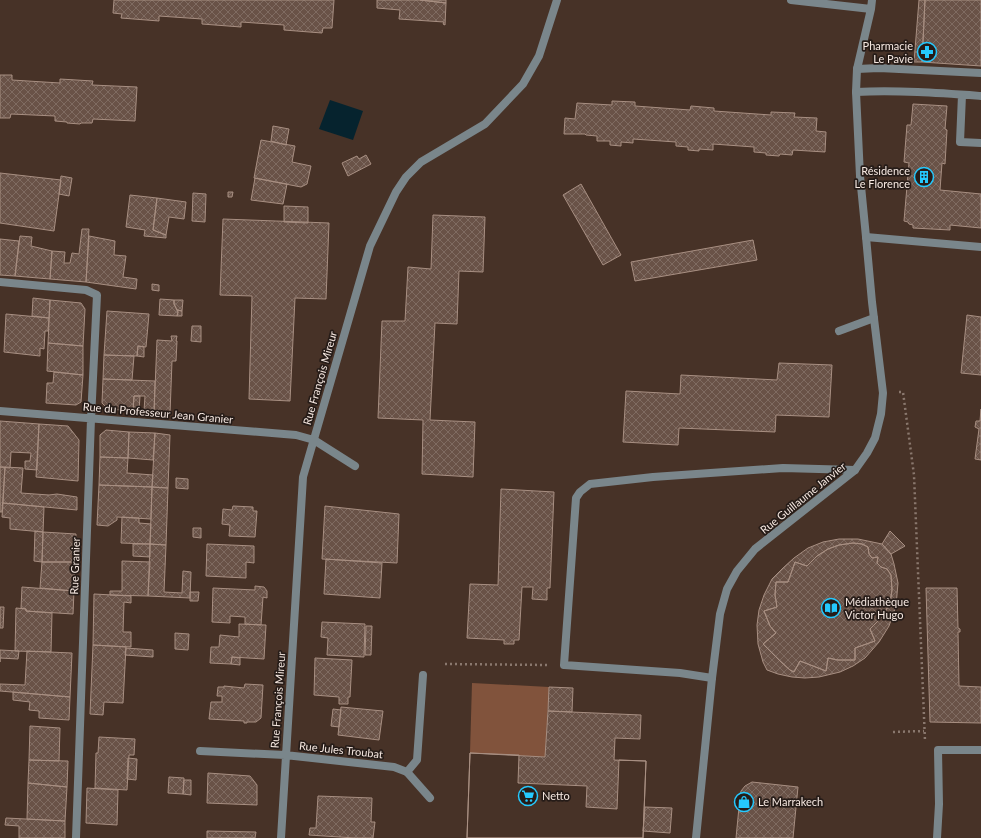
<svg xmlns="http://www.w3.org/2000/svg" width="981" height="838" font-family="Lato,sans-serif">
<defs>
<pattern id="building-cross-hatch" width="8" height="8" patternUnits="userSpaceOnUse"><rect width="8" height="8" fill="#695247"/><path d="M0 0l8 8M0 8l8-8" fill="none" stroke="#7f6b61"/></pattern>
</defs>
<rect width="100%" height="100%" fill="#473227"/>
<path fill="#81533c" d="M472,683L549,687L545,757L470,753Z"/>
<path fill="#06232e" d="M330,100L363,111L353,140L319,129Z"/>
<path fill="url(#building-cross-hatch)" stroke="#a88f82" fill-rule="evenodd" d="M114,0H334L332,28H323L322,33L284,30V25L241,22V27L202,24V19L159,16V21L121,18L122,14L113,13Z
M377,0H420L446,3L445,25L443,24L444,22L399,19L400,10L377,8Z
M420,0H446V3Z
M919,0H925L922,62H914Z
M925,0H981V66L922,62Z
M0,75H12V80L60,83V79L93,81L92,85L137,87L135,121L93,119L92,123H81L80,124L67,123V122L55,121V116L11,114L10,118H0Z
M612,101L635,102V106L690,110L691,106L714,108V111L771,115V112L795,113L794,117L817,118L816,131L826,132L825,152L793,150L792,155L780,154L779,156L766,155V153L754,152V147L713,144V150L699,149V151L688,150V147L676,146V142L633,139V143L621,142V146L610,145V141H597V136L586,135L585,134H564L565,118L575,119L577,103L612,105Z
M913,104L947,106L945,129L947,130L945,164L942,163L940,190L981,194V228L950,225V230L913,228V225L909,224L908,222L904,221L909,163L904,162L907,125H911Z
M273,126L289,129L286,145L271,141Z
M261,140L295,146L292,162L311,166L307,184L301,187L254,178Z
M366,155L371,164L348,176L342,163L357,156L359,159Z
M0,173L61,180L54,231L0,223Z
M61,176L72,178L69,196L59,194Z
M255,178L287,184L283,204L251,200Z
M581,184L621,255L603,265L563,195Z
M228,192H233L232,197H228Z
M193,193L206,194L205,222L192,221Z
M130,195L157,198L153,230L166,235V238L144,236L145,230L126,227Z
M157,198L186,202L184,219L169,217L166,235L153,230Z
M284,206L308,207V223L284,222Z
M433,215L485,217L483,272L459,271L457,324L435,323L430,420L475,422L473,477L422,474L423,420L378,418L382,321H405L408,267L431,269Z
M223,219L329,223L326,299L295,298L290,401L249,399L252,296L220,295Z
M82,229H89L86,282L50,279L52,251L65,252L64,263H70L72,253L79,254Z
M20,236L32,237L31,246L52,251L50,279L15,276Z
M89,236L115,241L114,255L126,256L123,277L137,279L136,289L86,282Z
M0,239L19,241L15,276L0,275Z
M753,240L757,260L635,281L631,262Z
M152,284L159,285V291L152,290Z
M33,298L50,300L49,318L32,316Z
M160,299L174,300V304L178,312L177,316L159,315Z
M50,300L81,303L85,309L83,346L48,343Z
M174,300H183L182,311L177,310L174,304Z
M177,310L182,311V316H177L178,312Z
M107,311L149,314L146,347L138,346L137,356L104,355Z
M6,314L49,318L48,331H45L44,349L40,348V356L4,352Z
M967,315L981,317V375L961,373Z
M192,326H201V342L191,341Z
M171,336H177L176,341H177L176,361H172L170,414L154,413L157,340L172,341Z
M48,343L83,346V375L47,371Z
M138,346L144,347V357L137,356Z
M104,355L134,356L132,380L103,379Z
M779,363L832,365L829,417L776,415L775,432L679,428L678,445L623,442L626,391L680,394L681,375L777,380Z
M54,372L83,375L81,402L76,405L46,403L47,383H53Z
M103,379L155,381L154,413L144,411L145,396H134L133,411L108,409L102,403Z
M134,396H140L139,411H133Z
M981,409V460L975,459L979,429L975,427L976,421H980Z
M0,421L39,424L37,470L25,469V461H30L31,453L11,452L10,468L0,467Z
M39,424L68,426L79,440L78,481L36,477Z
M106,430L129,432L128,458L100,457V435Z
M129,432L155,433L153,460L128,458Z
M155,433L170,435L168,488L152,487Z
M100,457L128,458L127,473L153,475L152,487L99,485Z
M0,467H5L2,512H0Z
M5,467L23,468L21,493L49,495L57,494L77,497V510L3,503Z
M176,478L188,479V489L176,488Z
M99,485L152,487L151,519L117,517V520L108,526L97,525Z
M152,487L168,488L166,545L150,544Z
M501,489L554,492L550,588H547V600L532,599L533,587H522L519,640H514V644H504V640L467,638L470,584L498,585Z
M3,503L44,507L43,532L10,529V518L2,517Z
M233,506L253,507V511H257L255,537L229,536L230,525L222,524L223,509L232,510Z
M325,506L399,514L397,563L322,559Z
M122,517L139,518V523L151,524L150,544L121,543Z
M193,528H201V538L193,537Z
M35,531L43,532L42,562L34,561Z
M890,531L905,546L891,554L882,544Z
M43,532L76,534L75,562H42Z
M839,539H858L882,544L891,554L894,564L898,583L896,606L889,626L879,642L865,658L853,666L840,672L819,677L805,678L792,677L778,674L767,670L763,662L758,644L757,625L759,610L764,595L772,579L783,568L794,558L808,548L823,542ZM853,543L862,544L868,547L869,554L872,558L878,557L877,563L881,567L887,569L891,575L892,590L890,603L882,617L870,629L875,641L855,648V660H838L828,658L826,671L800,661L794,672L790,670L780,661L763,644L776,633L770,626L764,611L777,607L775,595L776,582H788L795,562L807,566L817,556L828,549L839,545Z
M853,543L862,544L868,547L869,554L872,558L878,557L877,563L881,567L887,569L891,575L892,590L890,603L882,617L870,629L875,641L855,648V660H838L828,658L826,671L800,661L794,672L790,670L780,661L763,644L776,633L770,626L764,611L777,607L775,595L776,582H788L795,562L807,566L817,556L828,549L839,545Z
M133,544H150V557L133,556Z
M150,544L166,545L164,592L182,593L183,571L191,572L190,598L148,596Z
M207,544L254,546V563L246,562V578L206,576Z
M326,559L382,563L380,598L324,594Z
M122,561L150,562L148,596L110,595V591H122Z
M42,562H75L74,591L40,588Z
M255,586L264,587L267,591V598L263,597L261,625L245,624V617L230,616V623L212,622L213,588L255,590Z
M22,587L74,591L73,614L26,611V609L21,608Z
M926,588H957L958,628L960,629V632H958L959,686L981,687V723L930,722Z
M190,592H199L198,601H190Z
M94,594L131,596V603L124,602L123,632H131V647L93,645Z
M0,607H4L3,628H0Z
M16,608L26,609V611L52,613L51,652L15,651Z
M322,622L365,624L364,657L327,655L328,638L321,637Z
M239,624L266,625L264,659L232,657L231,664L210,663L211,647H219L220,635L239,637Z
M366,626H372L371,655H365Z
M175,633L189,634L188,650L175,649Z
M93,645L126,647L123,703L104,702L103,715L90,714Z
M126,648L153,650V657L125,655Z
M0,650L19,651L18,659L0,658V662Z
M27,651L72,653L70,697L0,691V684L25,685Z
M232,657L240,658V665L231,664Z
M315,658L352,660L350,697H348V704H339V697L314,695Z
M245,684L263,685L261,718L256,722H247V723H244V721L209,719L211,702H222V696H217L218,687H224V686L244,688Z
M549,687L573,688L572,712L548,711Z
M13,692L70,697L69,720L39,718V711L29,710L30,702L13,700Z
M341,707L383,711L379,740L338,735Z
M333,709L341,710L339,727L331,726Z
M548,711L641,715L640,739L615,738L614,760L646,761L643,838H467L470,753L545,757Z
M30,726L60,728L59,761L29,760Z
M99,737L135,739L134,755H129L127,790L95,788L96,753H98Z
M470,753L519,755L518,783L587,786L586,807L617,809L619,760L646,761L643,838H467Z
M128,758L137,759L136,780L127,779Z
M29,760L68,761L67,787L28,783Z
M208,773L250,776L257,785V805L207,803Z
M169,777L184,778L183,794L168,793Z
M184,780H191V795L183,794Z
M752,782L798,787L793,838H736L740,797L741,791L745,786Z
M28,783L67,787L65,821L27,819Z
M87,788L118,790L117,825L86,823Z
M318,796L372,798L371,822H375L373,838H355L309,835L310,828H316Z
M645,807L672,808L670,833L643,831Z
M6,818L65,821V838H19V826L5,825Z
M207,831L256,832L255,838H207Z"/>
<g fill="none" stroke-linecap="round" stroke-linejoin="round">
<path stroke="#8a786e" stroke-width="2.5" stroke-dasharray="2 3" stroke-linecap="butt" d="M899,392H903L914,475L925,741
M445,664L548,665
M893,732L924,731"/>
<path stroke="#7a868b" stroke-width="8" d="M857,69L879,68L981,73
M856,92C898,90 939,93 981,96
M962,95L960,142L981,143
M866,237L981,247
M839,331L874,318
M314,440L355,466
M423,675L417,760L407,772L430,798
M712,678L680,673L564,665L576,498L580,492L590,484L653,477L783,468L855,470"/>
<path stroke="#7a868b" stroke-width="8" d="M791,0L871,9
M0,282L86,290L97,295L91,419L76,838
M0,411L296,435L314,440
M200,751L285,755L394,767L407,772
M281,838L303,477L370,246L396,192L406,177L421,162L485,124L523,84L539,56L557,0
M696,838L712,678L720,614L727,589L737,571L755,549L855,470L867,453L875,438L881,414L883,393L872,302L866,237L860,176L856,92L857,69L871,9L872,0
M937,838L939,804L938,750H981"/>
</g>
<defs>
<g id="pharmacy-ring" transform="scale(1)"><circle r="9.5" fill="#261c18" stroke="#25c9fe" stroke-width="1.5"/><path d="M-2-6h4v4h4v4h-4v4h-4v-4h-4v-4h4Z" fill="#25c9fe"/></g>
<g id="building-ring" transform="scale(1)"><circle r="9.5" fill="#261c18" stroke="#25c9fe" stroke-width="1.5"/><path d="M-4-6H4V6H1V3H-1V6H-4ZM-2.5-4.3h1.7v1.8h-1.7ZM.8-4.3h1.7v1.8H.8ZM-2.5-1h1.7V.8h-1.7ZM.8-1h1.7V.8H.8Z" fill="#25c9fe"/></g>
<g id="library-ring" transform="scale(1)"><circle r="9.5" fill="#261c18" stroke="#25c9fe" stroke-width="1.5"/><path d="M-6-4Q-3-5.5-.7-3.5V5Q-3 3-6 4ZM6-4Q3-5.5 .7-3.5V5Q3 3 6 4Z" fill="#25c9fe"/></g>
<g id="supermarket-ring" transform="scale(1)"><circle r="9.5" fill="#261c18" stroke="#25c9fe" stroke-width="1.5"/><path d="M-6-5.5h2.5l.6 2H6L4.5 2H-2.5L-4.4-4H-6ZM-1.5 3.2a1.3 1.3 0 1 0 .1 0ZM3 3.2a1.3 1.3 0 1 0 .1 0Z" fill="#25c9fe"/></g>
<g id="shop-ring" transform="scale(1)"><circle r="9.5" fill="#261c18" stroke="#25c9fe" stroke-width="1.5"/><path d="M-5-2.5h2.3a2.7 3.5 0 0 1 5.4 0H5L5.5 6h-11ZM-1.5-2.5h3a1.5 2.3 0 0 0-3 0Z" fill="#25c9fe"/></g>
</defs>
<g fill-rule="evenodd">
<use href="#pharmacy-ring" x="927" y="52"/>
<use href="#building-ring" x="924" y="177"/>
<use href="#library-ring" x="831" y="608"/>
<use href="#supermarket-ring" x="528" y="796"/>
<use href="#shop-ring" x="744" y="802"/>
</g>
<g text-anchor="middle" stroke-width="3.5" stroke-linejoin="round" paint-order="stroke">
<g font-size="11" fill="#f6e8e1" stroke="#261c18" text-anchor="start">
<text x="913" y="50" text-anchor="end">Pharmacie<tspan x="913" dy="13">Le Pavie</tspan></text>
<text x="910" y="175" text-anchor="end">Résidence<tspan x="910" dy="13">Le Florence</tspan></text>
<text x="845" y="606">Médiathèque<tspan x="845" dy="13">Victor Hugo</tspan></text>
<text x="542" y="800">Netto</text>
<text x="758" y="806">Le Marrakech</text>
</g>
<g font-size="11" fill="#f6e8e1" stroke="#261c18">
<text transform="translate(320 378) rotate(-74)" y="4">Rue François Mireur</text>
<text transform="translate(158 413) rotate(5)" y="4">Rue du Professeur Jean Granier</text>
<text transform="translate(803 498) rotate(-39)" y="4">Rue Guillaume Janvier</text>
<text transform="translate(75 566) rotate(-88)" y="4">Rue Granier</text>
<text transform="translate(278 700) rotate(-86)" y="4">Rue François Mireur</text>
<text transform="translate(341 750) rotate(6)" y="4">Rue Jules Troubat</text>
</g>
</g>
</svg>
